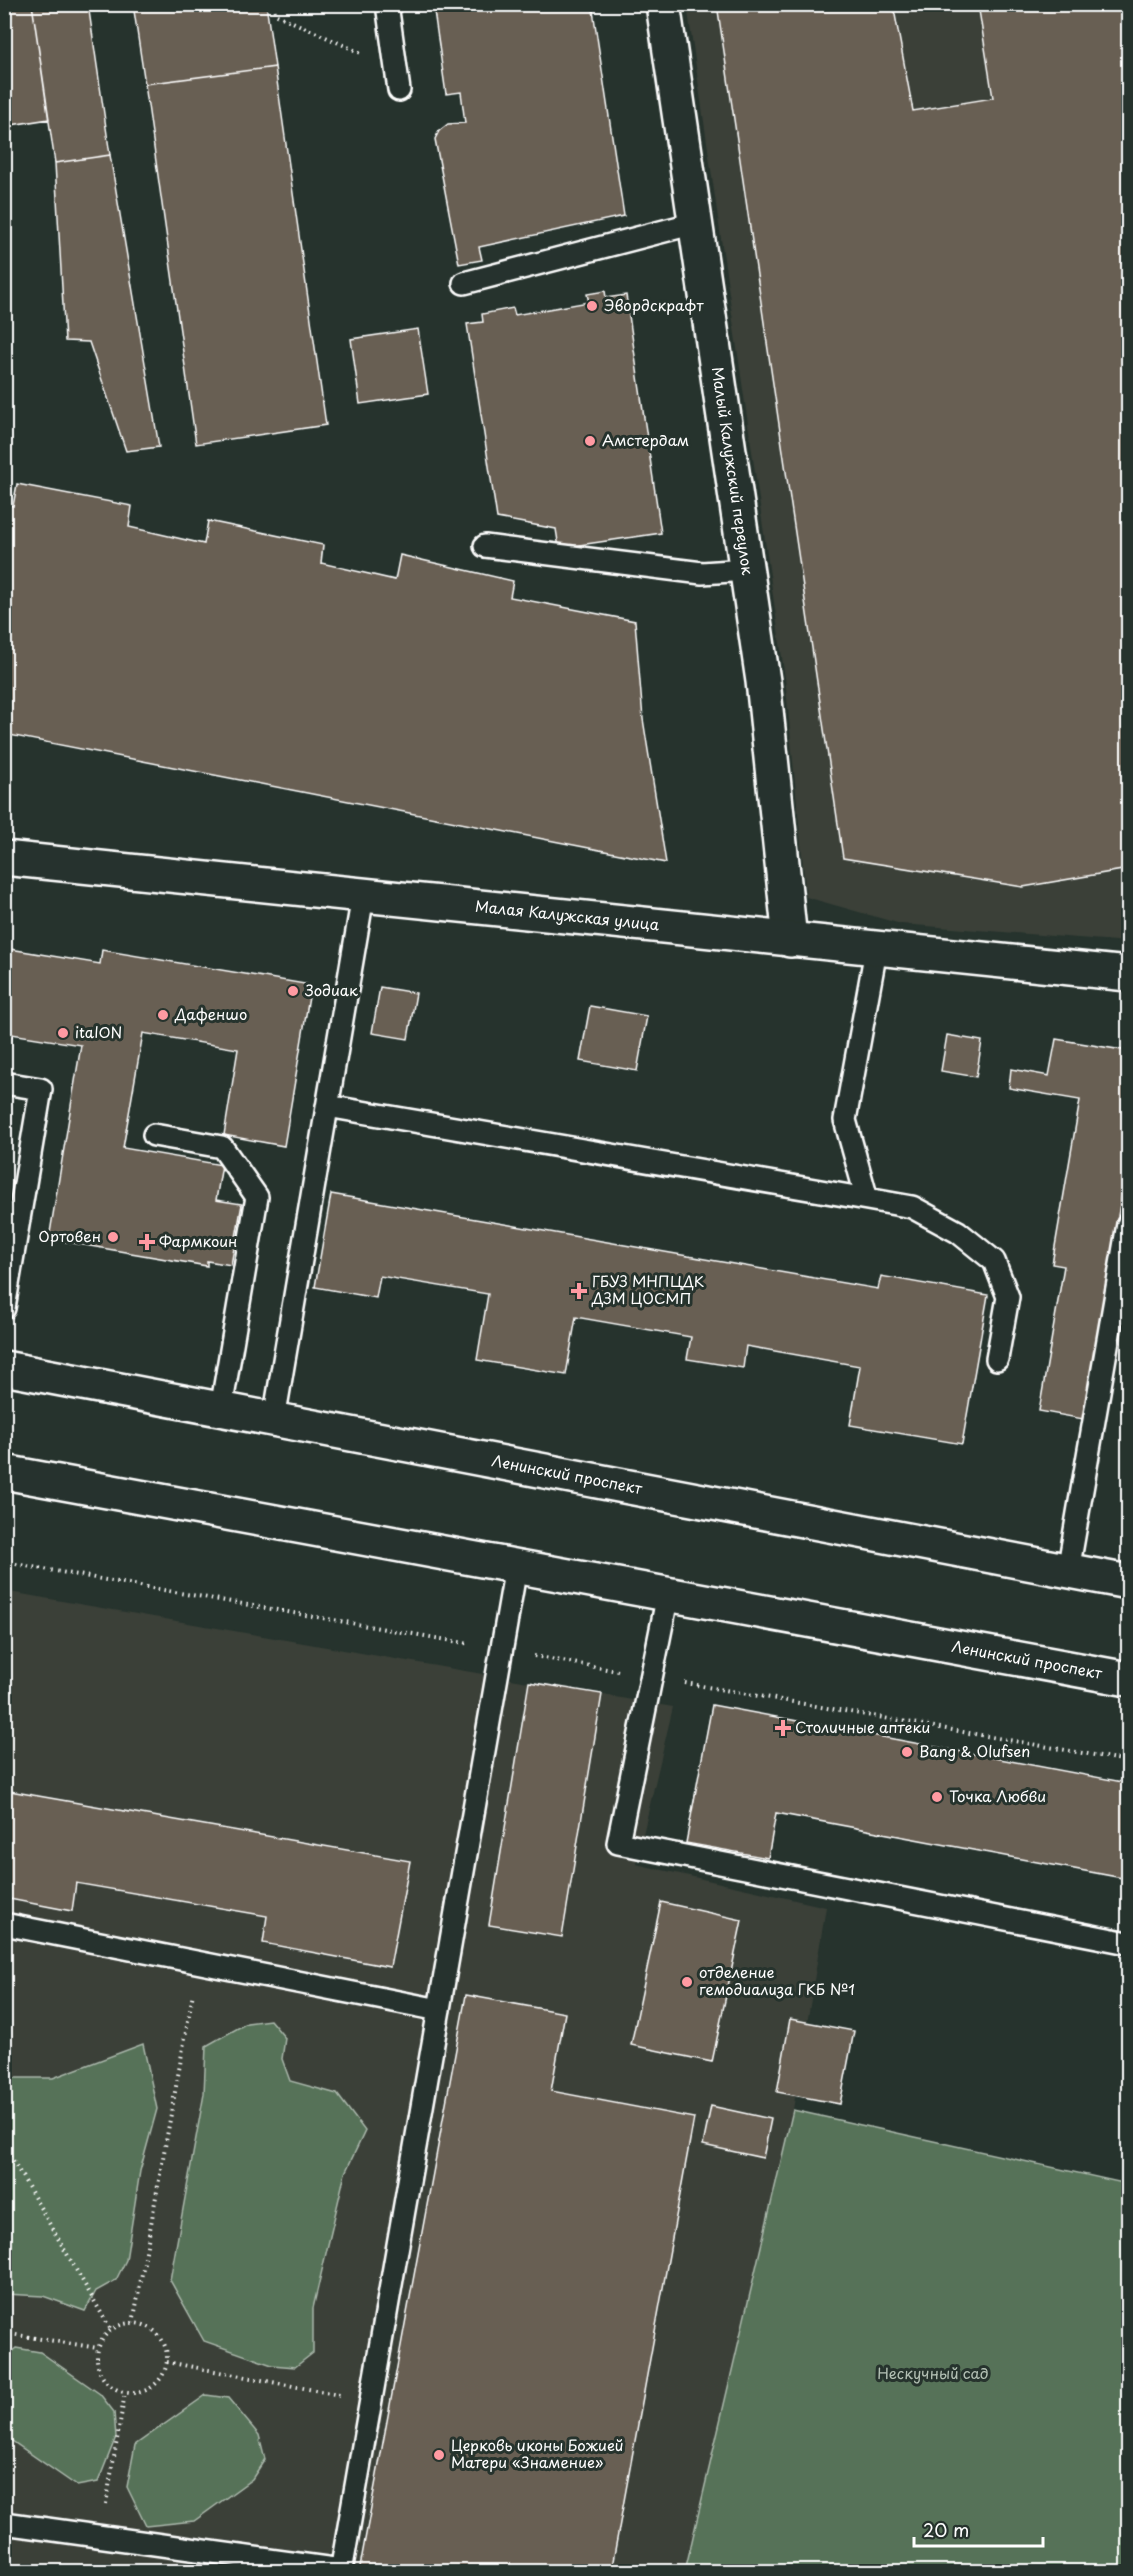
<svg xmlns="http://www.w3.org/2000/svg" width="1133" height="2576" font-family="'Playpen Sans',sans-serif">
<rect width="100%" height="100%" fill="#26332d"/>
<filter id="ink" filterUnits="userSpaceOnUse"><feTurbulence type="fractalNoise" baseFrequency=".0167" numOctaves="2"/><feDisplacementMap in="SourceGraphic" scale="12" xChannelSelector="R" yChannelSelector="G"/><feConvolveMatrix kernelMatrix="1 2 1 2 8 2 1 2 1" color-interpolation-filters="sRGB"/></filter>
<g filter="url(#ink)">
<path fill="#3a4038" d="M687,5H1128V942L901,924L806,897L785,678Z
M4,1591L673,1707L636,1864L826,1907L793,2110L685,2571H5Z"/>
<path fill="#577259" stroke="#abb8ac" stroke-width="1.5" d="M270,2020L285,2038L282,2059L290,2081L337,2094L365,2131L345,2173L313,2308V2353L295,2367L272,2365L204,2341L170,2280L204,2094L206,2046L247,2023Z
M143,2044L157,2109L140,2171L126,2260L116,2280L96,2291L85,2311L43,2296L5,2294V2083L9,2078H53Z
M793,2110L1128,2184V2571H685Z
M16,2348L40,2352L100,2394L114,2412L116,2437L98,2482L77,2486L5,2436V2357Z
M206,2395L228,2398L259,2435L265,2459L252,2479L194,2521L146,2526L127,2487L135,2445Z"/>
<path fill="#685e52" stroke="#fff" stroke-width="1.5" d="M4,4H32L49,119L4,126Z
M32,4H88L110,155L55,163Z
M133,4H266L275,67L145,84Z
M433,4H592L624,216L479,247L482,260L459,264L435,139L439,131L448,124L465,123L461,92L446,94Z
M717,4H893L913,111L993,98L978,4H1121L1128,52V869L1023,887L843,858Z
M275,67L326,425L196,444L145,84Z
M110,155L159,447L126,451L89,342L65,341L55,163Z
M605,291L606,298L626,295L661,533L559,548L556,529L497,518L467,324L483,322L482,314L513,308L515,315L589,302L587,294Z
M418,329L428,394L360,404L351,339Z
M17,484L132,506L129,527L204,544L208,521L323,545L321,563L395,580L400,555L513,581L510,597L635,621L643,719L666,863L4,734V504L13,506Z
M4,948L100,964L102,950L311,985L284,1146L224,1135L238,1049L143,1033L123,1148L222,1165L216,1200L242,1204L231,1265L207,1261V1266L49,1239L81,1045L12,1034L7,1064H4Z
M380,987L416,993L408,1039L372,1033Z
M590,1006L647,1016L637,1071L580,1061Z
M947,1035L982,1041L976,1077L941,1071Z
M1056,1039L1128,1051V1158L1083,1419L1039,1411L1064,1266L1052,1264L1080,1100L1009,1088L1011,1069L1049,1076Z
M331,1194L878,1289L881,1276L988,1295L962,1444L850,1425L860,1366L746,1346L743,1368L687,1359L691,1337L576,1317L566,1375L477,1360L488,1294L380,1276L376,1298L315,1287Z
M529,1682L602,1694L562,1937L489,1925Z
M712,1705L1128,1783V1879L776,1813L768,1858L686,1843Z
M4,1790L410,1861L390,1967L263,1943L267,1916L76,1883L72,1911L4,1898Z
M661,1902L742,1920L712,2062L631,2045Z
M466,1995L565,2013L551,2091L694,2118L611,2572H359Z
M790,2019L854,2031L840,2104L777,2092Z
M711,2106L771,2119L763,2158L703,2145Z"/>
<g fill="none" stroke-linecap="round" stroke-linejoin="round">
<g stroke="#fff" stroke-width="26">
<path id="lane" d="M387,4L399,90
M464,283L695,223
M485,546L702,573L746,570
M876,950L845,1120L867,1199L912,1207L958,1232L994,1261L1008,1297L997,1359
M4,1083L41,1089L4,1308
M327,1106L867,1199
M154,1135L222,1147L257,1197L221,1409
M274,1419L363,896
M1068,1571L1128,1224
M668,1594L618,1843L1128,1943
M4,1924L439,2010
M4,2523L341,2570
M341,2572L516,1567"/>
</g>
<g stroke="#fff" stroke-width="38">
<g id="street">
<path id="s1" d="M663,4L763,681L790,940"/>
<path id="s2" d="M4,858L1128,974"/>
</g>
</g>
<g stroke="#fff" stroke-width="38">
<g id="primary">
<path id="s3" d="M4,1368L1128,1582"/>
<path id="s4" d="M4,1472L1128,1679"/>
</g>
</g>
<path stroke="#fff" stroke-width="4" stroke-dasharray="1.5 4.5" stroke-linecap="butt" d="M274,4L275,14L361,53
M4,1562L470,1644
M534,1656L618,1671
M685,1683L1128,1761
M4,2145L111,2330
M133,2323L193,1993
M97 2358a35 35 0 1 1 70 0a35 35 0 1 1-70 0Z
M4,2333L98,2348
M167,2362L340,2395
M106,2504L125,2393"/>
<use href="#lane" stroke="#26332d" stroke-width="21"/>
<use href="#street" stroke="#26332d" stroke-width="33"/>
<use href="#primary" stroke="#26332d" stroke-width="33"/>
</g>
</g>
<g fill="#ff9aa2" stroke="#26332d" stroke-width="2">
<circle cx="592" cy="306" r="6"/>
<circle cx="590" cy="441" r="6"/>
<circle cx="293" cy="991" r="6"/>
<circle cx="163" cy="1015" r="6"/>
<circle cx="63" cy="1033" r="6"/>
<circle cx="113" cy="1237" r="6"/>
<path d="M144 1233h6v6h6v6h-6v6h-6v-6h-6v-6h6z"/>
<path d="M576 1282h6v6h6v6h-6v6h-6v-6h-6v-6h6z"/>
<path d="M780 1719h6v6h6v6h-6v6h-6v-6h-6v-6h6z"/>
<circle cx="907" cy="1752" r="6"/>
<circle cx="937" cy="1797" r="6"/>
<circle cx="687" cy="1982" r="6"/>
<circle cx="439" cy="2455" r="6"/>
</g>
<g text-anchor="middle" stroke-width="6" stroke-linejoin="round" paint-order="stroke">
<g font-size="15" fill="#fff" stroke="#26332d" text-anchor="start">
<text x="604" y="311">Эвордскрафт</text>
<text x="602" y="446">Амстердам</text>
<text x="305" y="996">Зодиак</text>
<text x="175" y="1020">Дафеншо</text>
<text x="75" y="1038">italON</text>
<text x="101" y="1242" text-anchor="end">Ортовен</text>
<text x="159" y="1247">Фармкоин</text>
<text x="592" y="1287">ГБУЗ МНПЦДК<tspan x="592" dy="17">ДЗМ ЦОСМП</tspan></text>
<text x="795" y="1733">Столичные аптеки</text>
<text x="919" y="1757">Bang &amp; Olufsen</text>
<text x="949" y="1802">Точка Любви</text>
<text x="699" y="1978">отделение<tspan x="699" dy="17">гемодиализа ГКБ №1</tspan></text>
<text x="451" y="2451">Церковь иконы Божией<tspan x="451" dy="17">Матери «Знамение»</tspan></text>
</g>
<g font-size="15" fill="#fff" stroke="#26332d">
<text dy="5" stroke="none"><textPath href="#s1" startOffset="472">Малый Калужский переулок</textPath></text>
<text dy="5" stroke="none"><textPath href="#s2" startOffset="566">Малая Калужская улица</textPath></text>
<text dy="5" stroke="none"><textPath href="#s3" startOffset="573">Ленинский проспект</textPath></text>
<text dy="5" stroke="none"><textPath href="#s4" startOffset="1040">Ленинский проспект</textPath></text>
</g>
<g font-size="15" fill="#b3c0b4" stroke="#26332d">
<text x="933" y="2379">Нескучный сад</text>
</g>
</g>
<rect width="1133" height="2576" fill="none" stroke="#26332d" stroke-width="24"/>
<rect x="12" y="12" width="1109" height="2552" fill="none" stroke="#fff" stroke-width="2" filter="url(#ink)"/>
<path d="M914 2537v9h129v-9" fill="none" stroke="#ffffff" stroke-width="3"/>
<text x="923" y="2537" font-size="18" fill="#ffffff" stroke="#26332d" stroke-width="4.5" paint-order="stroke">20 m</text>
</svg>
